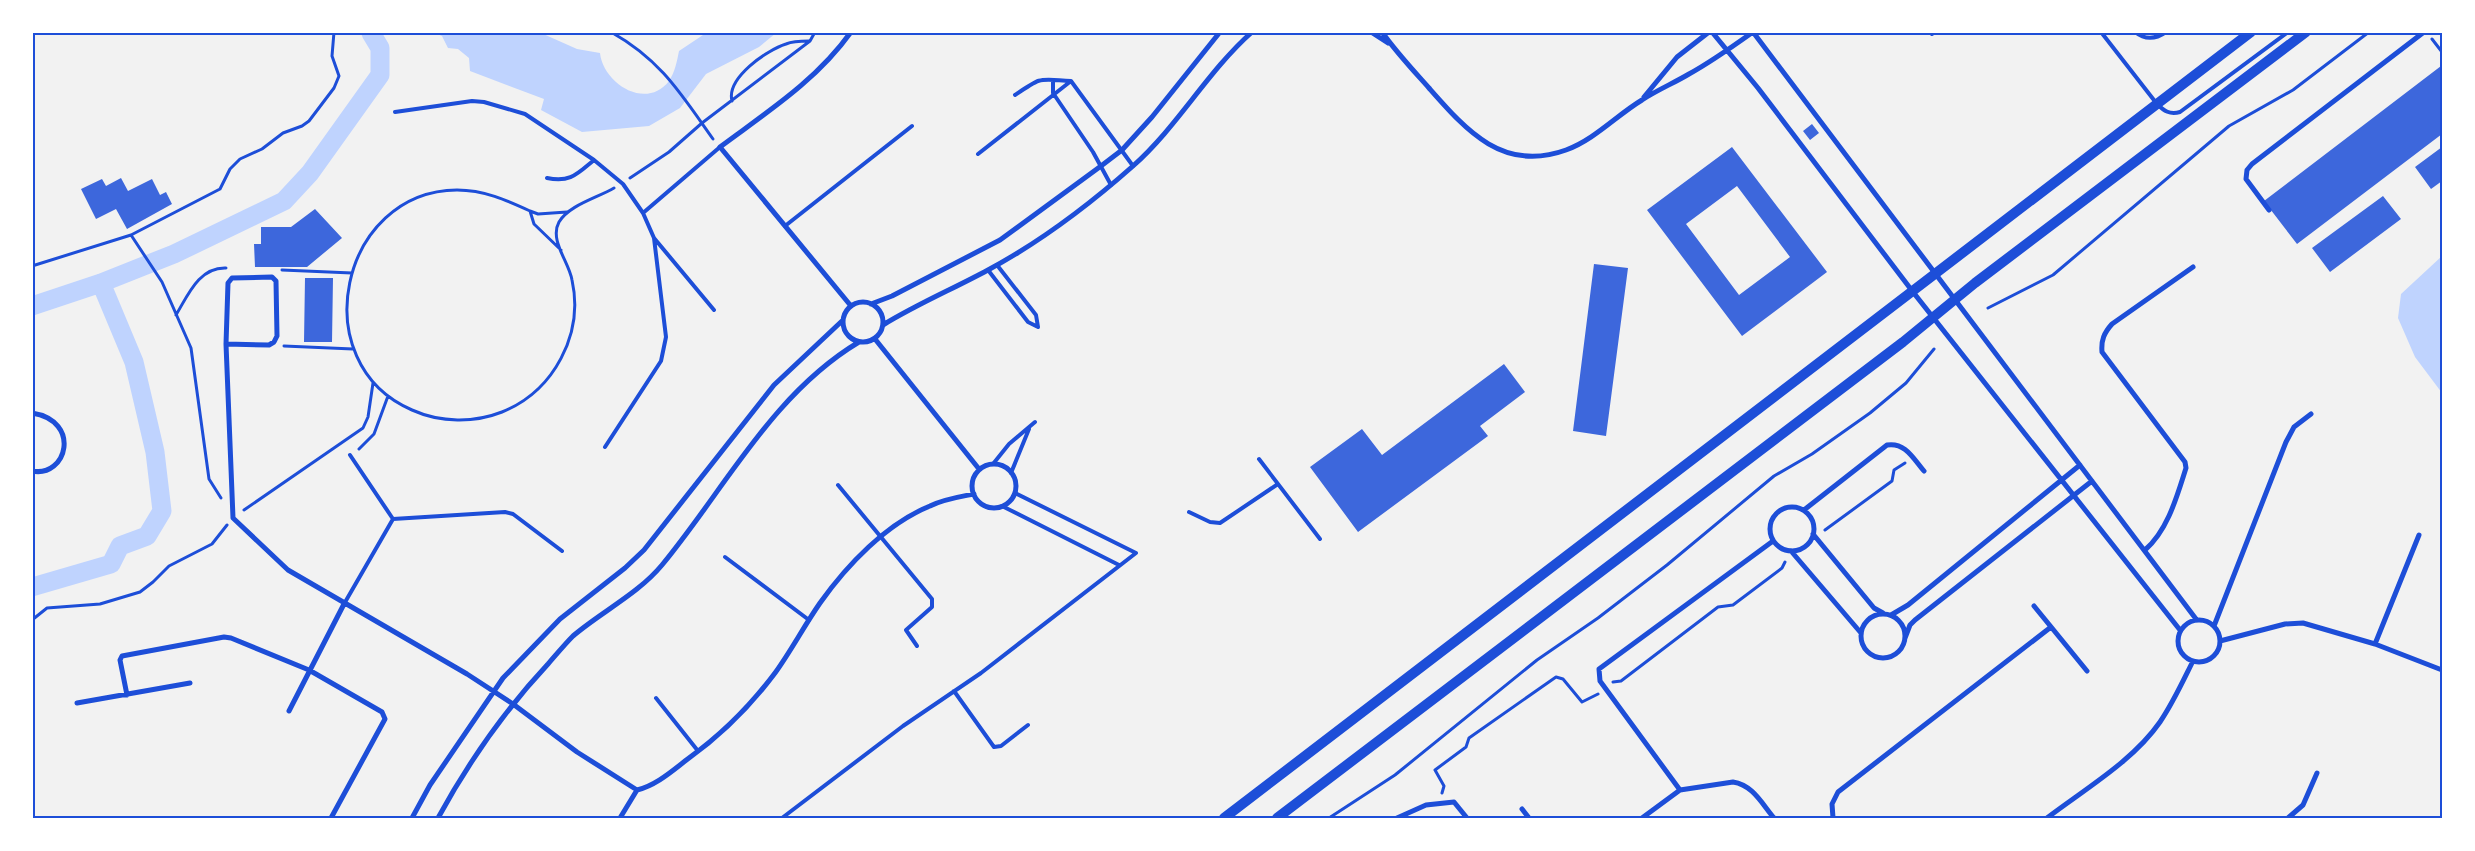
<svg xmlns="http://www.w3.org/2000/svg" width="2475" height="851" font-family="Lato,sans-serif">
<rect width="100%" height="100%" fill="#f2f2f2"/>
<path fill="#bfd3fe" d="M435,33H541L577,49L600,53C603,83 646,111 669,81C675,72 677,61 679,51L706,33H776L759,47L706,74L680,108L649,126L582,132L541,110L544,99L470,71L469,58L458,49L448,48L442,36Z
M2442,256V393L2415,357L2398,318L2401,294Z"/>
<g fill="none" stroke-linecap="round" stroke-linejoin="round">
<path stroke="#bfd3fe" stroke-width="19" d="M32,306L101,283L174,254L284,201L310,173L380,75V48L371,33
M32,587L111,564L120,546L147,536L162,511L155,452L134,362L101,283"/>
</g>
<path fill="#3d67dc" fill-rule="evenodd" d="M2441,66L2442,69V134L2297,244L2264,201Z
M1812,124L1819,133L1810,140L1803,131Z
M1732,147L1827,272L1742,336L1647,210ZM1737,186L1790,257L1739,295L1686,224Z
M2442,147V181L2431,189L2415,167Z
M121,178L128,191L152,179L160,195L166,192L172,204L127,229L116,209L96,219L81,189L102,179L106,186Z
M2383,196L2401,219L2330,272L2312,248Z
M315,209L342,238L307,267H255L254,244H261V227H291Z
M1594,264L1628,268L1606,436L1573,431Z
M305,278H333L332,342H304Z
M1504,364L1525,392L1480,426L1488,436L1358,532L1310,467L1362,429L1382,455Z"/>
<g fill="none" stroke-linecap="round" stroke-linejoin="round">
<path stroke="#1d4ed8" stroke-width="3" d="M611,32C661,60 681,94 713,139
M2432,39L2442,52
M732,101C726,78 767,50 786,44C793,41 802,41 809,41
M630,178L669,152L702,123L810,41L815,32
M530,211L538,214L567,212
M131,235L162,282L191,348L209,479L221,498
M561,250L534,224L530,211C506,200 484,190 457,190C340,191 303,363 412,410C441,423 474,423 502,412C554,391 584,334 572,280C569,262 549,240 559,222C569,205 597,198 614,188
M32,266L131,235L220,189L230,169L240,159L262,149L283,133L302,126L309,121L334,88L339,76L332,56L334,32
M282,270L352,273
M1988,308L2053,275L2229,126L2293,90L2369,32
M176,315C188,295 199,267 226,268
M284,346L353,349
M359,449L374,434L388,396
M244,510L363,428L368,417L373,383
M1825,530L1892,481L1894,470L1905,463
M32,620L47,608L100,604L140,592L153,582L169,566L212,544L227,525
M1613,682L1621,681L1718,607L1733,605L1782,568L1785,562
M1442,793L1444,786L1435,770L1466,747L1469,738L1556,677L1563,679L1582,702L1598,694
M1329,818L1395,775L1537,660L1598,618L1667,565L1774,476L1812,454L1870,413L1906,383L1934,349"/>
<path stroke="#1d4ed8" stroke-width="4" d="M1931,32L1932,34
M2101,32L2157,104C2164,111 2170,115 2180,112L2288,32
M2135,32C2145,40 2156,39 2166,32
M1053,80V93L1093,152L1111,185
M1015,95C1043,76 1038,79 1071,81L1133,166
M395,112L472,101L484,102L525,114L594,160L623,184L643,213L654,238L666,337L661,361L605,447
M978,154L1071,81
M547,178C570,183 577,174 594,160
M643,213L720,147
M785,226L912,126
M654,238L714,310
M988,270L1028,322L1038,327L1036,315L997,265
M350,455L393,519
M1259,459L1320,539
M993,464L1009,444L1035,422
M1011,473L1029,429
M838,485L932,599V607L906,630L917,646
M1002,506L1119,565
M1189,512L1210,522L1220,523L1278,484
M725,557L809,620
M344,604L393,519L505,512L513,514L562,551
M954,691L994,747L1001,746L1028,725
M656,698L698,751
M782,818L903,726L981,673L1136,553L1015,493"/>
<path stroke="#1d4ed8" stroke-width="5" d="M851,32C816,81 767,112 720,147L851,306
M1371,32L1388,43
M1382,32C1396,52 1413,70 1429,88C1466,130 1503,173 1566,150C1594,140 1617,115 1642,100C1657,90 1674,83 1689,74C1711,62 1732,47 1753,32
M1712,32L1758,88L1913,292L2180,630
M1753,32L2196,619
M1644,97L1677,57L1709,32
M2269,210L2246,179L2247,170L2252,164L2424,32
M843 322a20 20 0 1 1 40 0a20 20 0 1 1-40 0Z
M871,304L892,296L1000,240L1101,166L1122,150L1152,117L1220,32
M883,325C917,304 953,289 988,270C1040,242 1089,205 1133,166C1178,126 1207,72 1252,32
M875,339L979,469
M226,344L269,345L274,342L277,336L276,281L272,277L232,278L228,283L226,344L233,518L288,570L467,674L513,704L577,752L637,790C657,785 673,770 689,758C721,735 751,705 775,673C791,651 804,626 820,603C847,565 886,524 930,506C944,499 959,497 974,494
M32,413C82,421 67,478 32,471
M972 486a22 22 0 1 1 44 0a22 22 0 1 1-44 0Z
M1770 529a22 22 0 1 1 44 0a22 22 0 1 1-44 0Z
M1804,510L1887,445C1905,442 1913,458 1924,471
M1813,534L1874,608L1883,613
M2145,550C2168,530 2177,496 2186,468L2185,462L2102,352C2101,340 2104,333 2112,324L2193,267
M1791,551L1861,633
M2034,606L2087,671
M1861 636a22 22 0 1 1 44 0a22 22 0 1 1-44 0Z
M1891,615L1908,605L2080,465
M2178 641a21 21 0 1 1 42 0a21 21 0 1 1-42 0Z
M2214,626L2286,442L2294,427L2311,414
M1905,638L1910,625L1915,620L2092,481
M2220,641L2285,624L2303,623L2375,644L2442,670
M2375,644L2419,535
M127,695L120,660L122,656L224,637L231,638L309,670L382,712L385,719L331,818
M77,703L190,683
M289,711L344,604
M1680,790L1733,782C1753,785 1762,804 1774,818
M1522,809L1529,818
M412,818L430,785L503,678L560,619L625,568L644,550L774,385L842,321
M438,818C468,763 505,710 548,664C556,655 564,645 573,636C601,612 638,594 662,565C725,489 772,394 859,342
M620,818L637,790
M1397,818L1426,805L1454,802L1467,818
M1642,818L1680,790L1600,681L1599,669L1773,541
M1833,818L1832,804L1838,792L2051,627
M2047,818C2085,789 2133,761 2160,722C2173,703 2183,681 2193,661
M2288,818L2303,805L2317,773"/>
<path stroke="#1d4ed8" stroke-width="10" d="M1224,818L2251,32
M1277,818L1903,342L1975,283L2306,32"/>
</g>
<rect width="2475" height="851" fill="none" stroke="#ffffff" stroke-width="68"/>
<rect x="34" y="34" width="2407" height="783" fill="none" stroke="#1d4ed8" stroke-width="2"/>
</svg>
